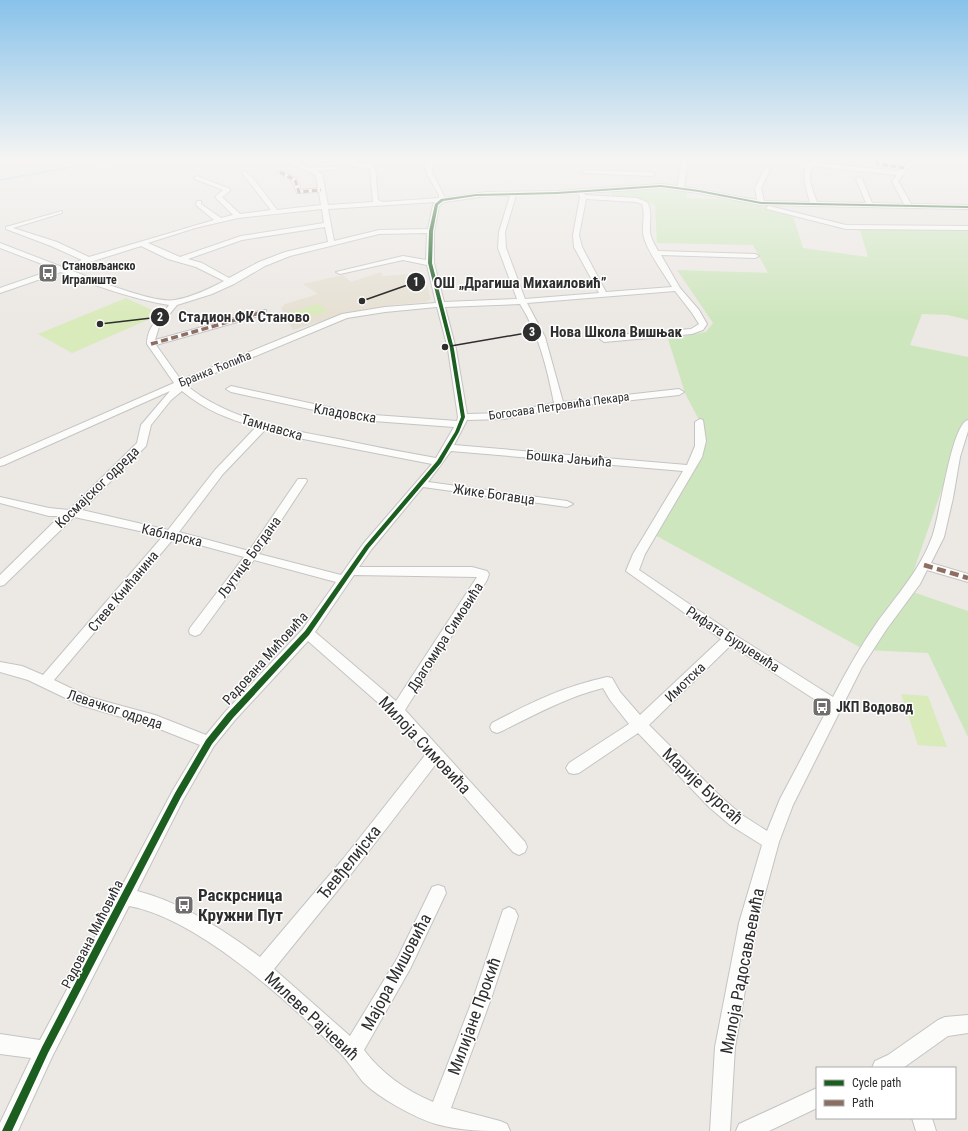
<svg xmlns="http://www.w3.org/2000/svg" width="968" height="1131" font-family="'Roboto Condensed',sans-serif">
<rect width="100%" height="100%" fill="#ece8e4"/>
<path fill="#e6e0d3" d="M381,272L382,276L423,273L431,299L426,302L392,305L342,315L293,330L281,308L285,304L318,294L303,284L343,275L351,282Z"/>
<path fill="#cee6be" d="M651,189L688,190L687,198L741,200L793,216L803,248L868,257L860,230H968V320L948,315L922,314L910,345L968,357V435L950,466L907,590L968,611V737L928,653L865,650L653,534L697,459L700,422L685,393L668,339L706,332L713,323L677,270L768,273L753,245L657,243L655,206L646,201L613,198L612,192Z"/>
<path fill="#d9eabb" d="M126,298L161,314L72,353L38,334Z
M319,304L328,311L297,320L289,312Z
M901,694L928,696L947,747L918,745Z"/>
<g fill="none" stroke-linecap="round" stroke-linejoin="round">
<path stroke="#99d6ec" stroke-width="1.5" d="M0,180L116,159"/>
<g stroke="#c5c4c5" stroke-width="2">
<path id="minor" d="M281,159H290L310,168L342,166V168L340,169L317,171L322,174L328,205L373,202L370,168L355,167L348,159H355L359,164L370,163L375,166L378,200L383,202L439,198V195L426,172L427,159H433L432,172L445,198L487,192L557,191L661,184L678,186L681,162L684,160L687,162L684,187L757,200L755,188L764,170L767,168L770,170L761,188L764,201L810,202C806,188 796,159 820,159L817,163L900,171C906,163 912,159 923,159L909,167L898,181L911,204L968,205V209L761,205L699,193L661,188L584,193L585,195L637,198L647,202C652,211 650,217 650,227C649,236 654,243 658,251L755,254L759,256L755,258L661,255L680,288L699,310L707,324L703,330L692,334L604,342L600,339L604,336L691,329L699,324L692,313L675,291L527,303L545,337L563,402L679,389L684,392L679,395L559,408L504,419L467,420L454,445L687,465L695,446V422L700,419L703,420L706,441L702,457L645,554L639,570L735,635L833,697C846,672 860,647 876,624C897,595 920,570 932,537C940,517 951,424 968,420V431L960,457L953,498L944,537L931,563L968,574V582L927,570L920,584L886,630L862,667L793,805L779,842L757,923L735,1047L730,1131H710L715,1047L739,923L762,845L730,825L709,807L638,733L579,773L574,774L569,773L566,768L569,763L629,724L610,700L603,688C567,697 536,714 502,731L497,733L492,731L490,727L492,723C532,702 562,687 607,677L612,678L620,692L640,715L721,639L626,571L633,554L683,471L451,451L428,482L567,501L573,504L567,507L423,487L371,550L359,567H472L487,571L489,574L487,580L405,710L525,842L527,847L525,852L519,855L513,852L436,764L355,869L274,969L350,1036L398,957L432,887L438,885L444,887L446,893L410,969L364,1050C382,1074 405,1090 433,1102L474,996L503,910L509,907L515,910L518,916L492,996L451,1108L500,1121L507,1124L510,1131C485,1131 460,1131 436,1124C415,1118 379,1098 363,1082C354,1071 347,1059 336,1049C288,1001 197,918 129,906L52,1057L18,1131H0V1123L31,1058L0,1054V1034L40,1040L173,790L200,745L152,726L80,705L28,680L0,672V662L22,666L43,675L163,536L74,517L4,585L0,586V575L60,516H49L0,503V497L49,508L69,510L137,443L141,425L170,391L4,465L0,466V459L174,383L147,344C147,327 159,318 169,305C132,299 96,286 61,272L0,293V288L55,269L0,248V243L62,267L82,260L51,246L6,229V227L62,211V213L13,228L57,242L89,257L214,220L196,205L197,201H201V204L221,218L233,215L215,197L223,190L195,179L194,178L197,176L230,189V191L222,197L240,214L271,210L242,173L245,171L254,179L277,210L321,205L319,192L297,193L292,181L277,172L282,171L297,179L301,190L318,188L316,175ZM813,166L897,175L892,181L904,204L872,203L862,179L859,177L856,179L866,203L817,202C813,191 806,177 813,166ZM578,193L580,197L573,235L574,247L599,293L525,299L506,248L505,232L516,195ZM487,196H510L499,232L498,248L517,299L444,302L434,263V231L439,206L444,202ZM586,199L636,202L642,204C646,215 641,226 644,238C648,252 664,274 672,287L606,292L582,247L579,235ZM435,202L433,205L428,229L379,230L334,241L328,209ZM322,209L324,223L241,236L180,257L148,243L195,228L238,218ZM325,227L328,242L285,252L259,262L229,278L202,263L188,259L242,240ZM427,233L426,260L403,256L336,272L340,274L403,260L427,265L436,303L385,307L342,314L181,380L156,345L266,314V310H263L155,340L159,327L177,305L212,294L234,284L265,266L290,256L379,234ZM141,246L168,259L196,267L224,281C209,289 192,297 175,300C154,304 90,278 68,269ZM520,304C539,334 547,368 554,403L504,413L467,414L456,349L445,307ZM437,307L448,349L458,417L457,421L360,414L231,386L226,389L231,392L360,420L454,427L436,458C403,452 370,446 338,439C285,429 228,420 186,385L347,318L385,312ZM182,391C205,410 228,419 256,427L215,470L168,530L82,510L146,446L151,425L171,400ZM265,430L288,436L432,464L363,544L341,575L259,554L307,481L306,479H298L249,551L179,532L223,474ZM174,538L244,557L190,628L189,631L190,634L195,636L200,634L254,560L336,582L302,630L225,712L206,735L155,715L89,697L54,680ZM354,575L477,577L396,701L315,632ZM308,641L392,715L426,754L343,859L260,957C224,930 181,902 137,891L183,800L214,746L235,720ZM731,645L828,708L780,799L767,831L742,815L721,797L649,725Z
M958,159H968V163L959,160Z
M585,170L652,172L655,174L652,176L583,173L582,172Z
M769,206L846,225L968,226V230L846,229L767,209L766,208Z
M968,1015V1033L948,1036L903,1068H872L875,1061L888,1055L938,1020L945,1017Z
M817,1088V1108L769,1131H736L739,1124Z
M912,1118H932L936,1131H916Z"/>
</g>
<use href="#minor" fill="#fcfcfb" fill-rule="evenodd"/>
<path stroke="#8d6e63" stroke-width="3" stroke-dasharray="5.5 3" stroke-linecap="butt" d="M877,160L878,164L905,168
M280,172L295,180L299,192L321,190"/>
<path stroke="#8d6e63" stroke-width="3.5" stroke-dasharray="7 3.5" stroke-linecap="butt" d="M151,344L263,312"/>
<path stroke="#8d6e63" stroke-width="4.5" stroke-dasharray="9 4.5" stroke-linecap="butt" d="M924,565L968,578"/>
<g stroke="#fff" stroke-width="2">
<path id="cycleway" d="M661,185L699,190L761,202L968,206V208L761,204L699,192L661,187L557,194L476,196L443,201L438,205L433,231L432,263L454,349L465,417L459,432L441,463L369,548L309,635L233,718L212,744L181,797L104,945L48,1053L12,1131H2L42,1047L98,939L175,793L206,740L227,714L305,631L365,546L437,461L455,432L461,417L450,349L428,263L429,231L435,204L441,199L476,194L557,192Z"/>
</g>
<use href="#cycleway" fill="#1b5e20" fill-rule="evenodd"/>
</g>
<linearGradient id="sky" x2="0" y2="1"><stop stop-color="#88c2ea"/><stop offset="0.5" stop-color="#f6f5f3"/><stop offset="1" stop-color="#f6f5f3" stop-opacity="0"/></linearGradient>
<rect width="968" height="318" fill="url(#sky)"/>
<defs>
<g id="bus-square" transform="scale(1)"><rect x="-9" y="-9" width="18" height="18" rx="4" fill="#706f6e" stroke="#fff"/><path d="M-5-6H5V4H4V6H2V4H-2V6H-4V4H-5ZM-3.5-4V0h7V-4ZM-3.5 1.2v1.5H-2V1.2ZM2 1.2v1.5H3.5V1.2Z" fill="#fff"/></g>
</defs>
<g fill-rule="evenodd">
<use href="#bus-square" x="48" y="273"/>
<use href="#bus-square" x="822" y="707"/>
<use href="#bus-square" x="184" y="905"/>
</g>
<g text-anchor="middle" stroke-width="3" stroke-linejoin="round" paint-order="stroke">
<g font-size="12" font-weight="bold" fill="#2e2e2e" stroke="#fff" text-anchor="start">
<text x="62" y="270">Становљанско<tspan x="62" dy="14">Игралиште</tspan></text>
</g>
<g font-size="12" fill="#2e2e2e" stroke="#fff">
<text transform="translate(215 369) rotate(-22)" y="4">Бранка Ћопића</text>
<text transform="translate(559 406) rotate(-8)" y="4">Богосава Петровића Пекара</text>
</g>
<g font-size="14" fill="#2e2e2e" stroke="#fff">
<text transform="translate(345 413) rotate(9)" y="5">Кладовска</text>
<text transform="translate(272 427) rotate(16)" y="5">Тамнавска</text>
<text transform="translate(569 458) rotate(5)" y="5">Бошка Јањића</text>
<text transform="translate(97 487) rotate(-44)" y="5">Космајског одреда</text>
<text transform="translate(494 494) rotate(8)" y="5">Жике Богавца</text>
<text transform="translate(172 535) rotate(13)" y="5">Кабларска</text>
<text transform="translate(249 557) rotate(-54)" y="5">Љутице Богдана</text>
<text transform="translate(123 591) rotate(-50)" y="5">Стеве Книћанина</text>
<text transform="translate(445 637) rotate(-57)" y="5">Драгомира Симовића</text>
<text transform="translate(733 639) rotate(33)" y="5">Рифата Бурџевића</text>
<text transform="translate(265 658) rotate(-48)" y="5">Радована Мићовића</text>
<text transform="translate(685 682) rotate(-44)" y="5">Имотска</text>
<text transform="translate(115 709) rotate(18)" y="5">Левачког одреда</text>
<text transform="translate(92 934) rotate(-63)" y="5">Радована Мићовића</text>
</g>
<g font-size="14" font-weight="bold" fill="#2e2e2e" stroke="#fff" text-anchor="start">
<text x="836" y="712">ЈКП Водовод</text>
</g>
<g font-size="17" fill="#2e2e2e" stroke="#fff">
<text transform="translate(425 745) rotate(47)" y="6">Милоја Симовића</text>
<text transform="translate(703 786) rotate(43)" y="6">Марије Бурсаћ</text>
<text transform="translate(349 862) rotate(-51)" y="6">Ђевђелијска</text>
<text transform="translate(742 971) rotate(-79)" y="6">Милоја Радосављевића</text>
<text transform="translate(396 972) rotate(-62)" y="6">Мајора Мишовића</text>
<text transform="translate(312 1016) rotate(43)" y="6">Милеве Рајчевић</text>
<text transform="translate(474 1016) rotate(-70)" y="6">Милијане Прокић</text>
</g>
<g font-size="17" font-weight="bold" fill="#2e2e2e" stroke="#fff" text-anchor="start">
<text x="198" y="901">Раскрсница<tspan x="198" dy="20">Кружни Пут</tspan></text>
</g>
</g>
<path fill="none" stroke="#2e2e2e" stroke-width="1.5" d="M362 301L416 282M100 324L160 317M445 347L532 332"/>
<g fill="#2e2e2e" stroke="#fff" stroke-width="1.5">
<circle cx="362" cy="301" r="4"/>
<circle cx="100" cy="324" r="4"/>
<circle cx="445" cy="347" r="4"/>
<circle cx="416" cy="282" r="10"/>
<circle cx="160" cy="317" r="10"/>
<circle cx="532" cy="332" r="10"/>
</g>
<g font-size="12" text-anchor="middle" font-weight="bold" fill="#fff">
<text x="416" y="286">1</text>
<text x="160" y="321">2</text>
<text x="532" y="336">3</text>
</g>
<g font-size="15" text-anchor="middle" font-weight="bold" fill="#2e2e2e" stroke="#fff" stroke-width="3" stroke-linejoin="round" paint-order="stroke">
<text x="520" y="288">ОШ „Драгиша Михаиловић”</text>
<text x="244" y="322">Стадион ФК Станово</text>
<text x="616" y="337">Нова Школа Вишњак</text>
</g>
<rect x="816" y="1067" width="140" height="52" fill="#ffffff" stroke="#ababab"/>
<rect x="824" y="1080" width="20" height="6" fill="#1b5e20" stroke="#ababab"/>
<text x="852" y="1087" font-size="12" fill="#2e2e2e">Cycle path</text>
<rect x="824" y="1100" width="20" height="6" fill="#8d6e63" stroke="#ababab"/>
<text x="852" y="1107" font-size="12" fill="#2e2e2e">Path</text>
</svg>
